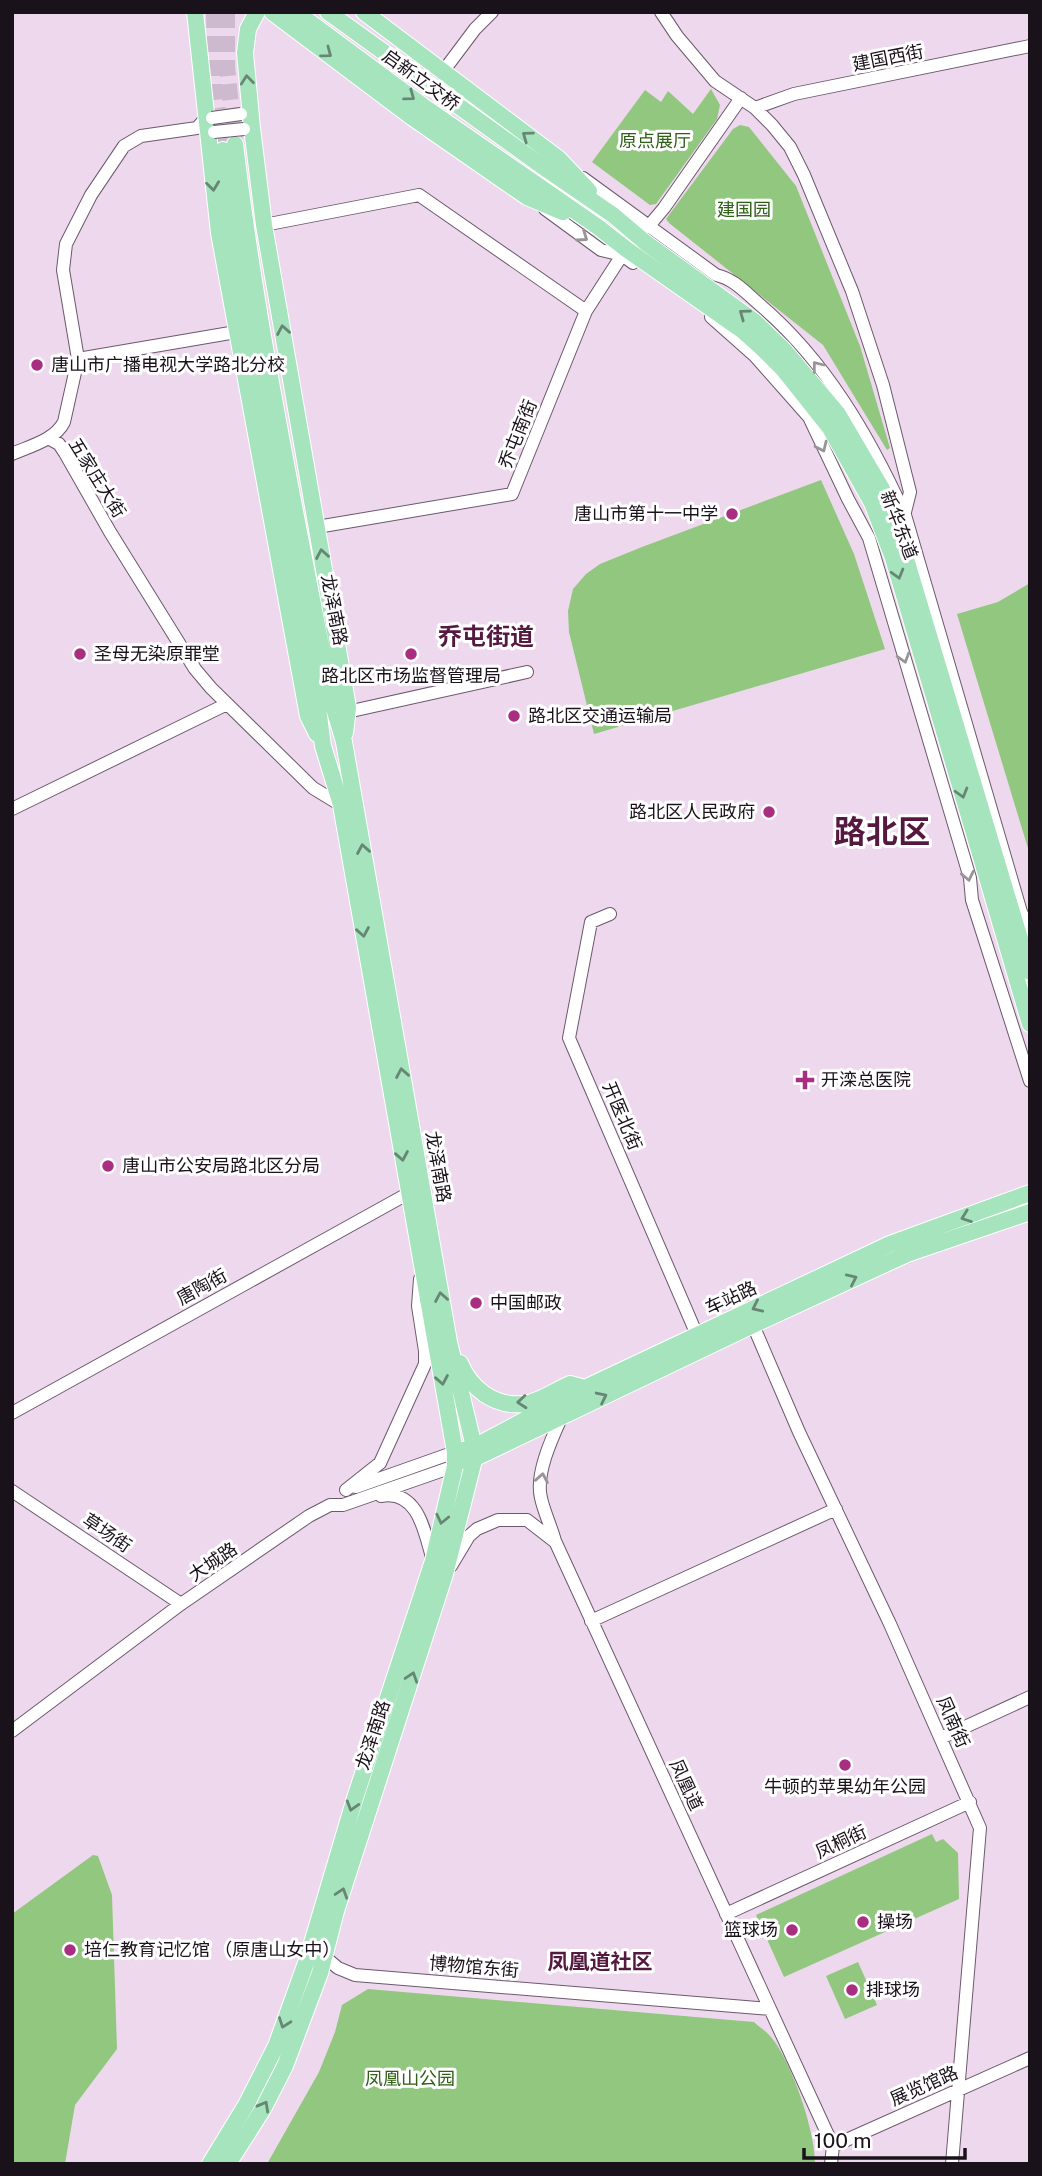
<svg xmlns="http://www.w3.org/2000/svg" width="1042" height="2176" font-family="'Public Sans','Noto Sans SC',sans-serif">
<rect width="100%" height="100%" fill="#eed8ee"/>
<path fill="#91c77e" d="M711,89L720,105L717,119L656,204L650,205L592,162L645,90L661,102L668,91L693,114Z
M740,125L749,127L796,186L860,346L890,448L887,450L823,345L669,223L666,219L733,129Z
M821,480L854,554L885,649L594,734L569,632L568,611L573,589L586,574L600,564L642,547Z
M1030,583V855L957,614L998,602Z
M932,1834L936,1842L943,1839L958,1853L959,1899L784,1977L756,1915Z
M93,1855L98,1856L112,1895L117,2049L75,2105L65,2164H12V1914Z
M858,1962L877,2005L845,2019L826,1976Z
M368,1989L754,2022C759,2027 766,2031 770,2036C791,2059 816,2133 815,2164H267L319,2072L335,2032L342,2005Z"/>
<g fill="none" stroke-linecap="round" stroke-linejoin="round">
<path stroke="#cebace" stroke-width="16" stroke-dasharray="16 8" stroke-linecap="butt" d="M214,12L215,91L223,150
M227,12V67L235,144"/>
<g stroke="#6c596c" stroke-width="14">
<path id="minor" d="M661,12L677,36L715,81L755,108L772,125L790,147L804,175L852,291L883,385L910,492L904,516
M442,73L475,29L492,12
M755,108L794,94L1030,46
M583,178L716,275C734,279 745,292 759,304C826,361 869,436 905,515L1021,912L1030,930
M545,209L601,250L622,255L633,263
M264,225L419,195L586,311
M648,227L664,208L741,98
M711,317L755,356L809,417L848,499L869,538L970,878L972,900L1030,1081
M78,359L236,332
M48,438L59,444L65,453L110,532L195,669L211,688L313,788L341,805
M12,454C30,446 55,440 64,422L78,359L63,270L66,244L91,195L124,146L141,136L197,128L205,119L212,118
M317,527L512,494L586,311L626,249
M347,712L527,672
M12,809L227,704
M610,914L591,922L569,1038L697,1335
M753,1325L799,1432L890,1624L980,1828L952,2164
M12,1413L409,1193
M562,1416C552,1438 535,1474 541,1498C544,1512 551,1526 555,1541L833,2146L831,2164
M356,1487L455,1452
M346,1490L380,1463L425,1364V1351L418,1306L420,1279
M12,1491L181,1604
M381,1496C419,1489 425,1534 433,1561
M451,1566L469,1536L477,1529L498,1520H527L554,1541
M591,1621L836,1509
M12,1731L181,1604L309,1516L330,1505H343L455,1466
M941,1738L1030,1697
M726,1914L970,1802
M320,1953L338,1968L355,1975L770,2009
M833,2146L1030,2058"/>
</g>
<g stroke="#fff" stroke-width="18">
<path id="major" d="M195,12L219,233L308,716L317,734
M257,12L248,29L245,53L252,128L264,225L348,707L345,733
M272,12L413,118L527,197L563,212
M296,12L423,106L598,227L626,249L743,331L762,348L783,369L830,428L872,503L893,558L1030,1024
M328,12L546,169L613,215L646,243L754,321L784,350L838,414L882,489L897,529L1030,972
M364,12L559,159L589,191
M460,1363C471,1389 494,1407 524,1404C539,1402 556,1390 570,1384L585,1388
M464,1450L474,1447L585,1388L890,1244L1030,1193
M467,1462L753,1325L907,1254L1030,1212
M210,2164L246,2105L276,2046L307,1960L355,1798L433,1561L455,1466V1452L341,805L323,746L316,693L248,330L223,150
M228,2164L263,2109L285,2066L320,1973L336,1911L445,1574L474,1460V1447L449,1342L344,742L331,698C296,514 257,330 235,144"/>
</g>
<use href="#minor" stroke="#fff" stroke-width="12"/>
<use href="#major" stroke="#a6e4be" stroke-width="16"/>
<g stroke="#6c596c" stroke-width="14" stroke-linecap="butt">
<path id="minor-bridge" d="M212,118L241,114
M214,132L244,129"/>
</g>
<use href="#minor-bridge" stroke="#fff" stroke-width="12"/>
</g>
<defs><path id="oneway-chevron" d="M-2-3.5L2.5 0L-2 3.5" fill="none" stroke-width="1.6" stroke-linecap="round" stroke-linejoin="round" transform="scale(1.75)"/></defs>
<g stroke="#678674">
<use href="#oneway-chevron" transform="translate(327 53) rotate(37)"/>
<use href="#oneway-chevron" transform="translate(247 80) rotate(-96)"/>
<use href="#oneway-chevron" transform="translate(410 96) rotate(36)"/>
<use href="#oneway-chevron" transform="translate(527 136) rotate(-144)"/>
<use href="#oneway-chevron" transform="translate(213 186) rotate(83)"/>
<use href="#oneway-chevron" transform="translate(744 314) rotate(-144)"/>
<use href="#oneway-chevron" transform="translate(283 330) rotate(-100)"/>
<use href="#oneway-chevron" transform="translate(322 554) rotate(-100)"/>
<use href="#oneway-chevron" transform="translate(898 574) rotate(74)"/>
<use href="#oneway-chevron" transform="translate(962 793) rotate(74)"/>
<use href="#oneway-chevron" transform="translate(363 849) rotate(-100)"/>
<use href="#oneway-chevron" transform="translate(363 932) rotate(80)"/>
<use href="#oneway-chevron" transform="translate(402 1073) rotate(-100)"/>
<use href="#oneway-chevron" transform="translate(402 1156) rotate(80)"/>
<use href="#oneway-chevron" transform="translate(966 1217) rotate(160)"/>
<use href="#oneway-chevron" transform="translate(852 1279) rotate(-25)"/>
<use href="#oneway-chevron" transform="translate(441 1297) rotate(-100)"/>
<use href="#oneway-chevron" transform="translate(757 1307) rotate(155)"/>
<use href="#oneway-chevron" transform="translate(442 1380) rotate(80)"/>
<use href="#oneway-chevron" transform="translate(602 1397) rotate(-26)"/>
<use href="#oneway-chevron" transform="translate(522 1402) rotate(175)"/>
<use href="#oneway-chevron" transform="translate(442 1519) rotate(103)"/>
<use href="#oneway-chevron" transform="translate(412 1677) rotate(-72)"/>
<use href="#oneway-chevron" transform="translate(352 1806) rotate(107)"/>
<use href="#oneway-chevron" transform="translate(342 1893) rotate(-72)"/>
<use href="#oneway-chevron" transform="translate(284 2023) rotate(110)"/>
<use href="#oneway-chevron" transform="translate(264 2106) rotate(-61)"/>
</g>
<g stroke="#989498">
<use href="#oneway-chevron" transform="translate(583 237) rotate(35)"/>
<use href="#oneway-chevron" transform="translate(817 366) rotate(-128)"/>
<use href="#oneway-chevron" transform="translate(822 447) rotate(65)"/>
<use href="#oneway-chevron" transform="translate(904 658) rotate(73)"/>
<use href="#oneway-chevron" transform="translate(968 876) rotate(78)"/>
<use href="#oneway-chevron" transform="translate(542 1478) rotate(-80)"/>
</g>
<g fill="#a92d80" stroke="#fff" stroke-width="2.5">
<circle cx="37" cy="365" r="7"/>
<circle cx="732" cy="514" r="7"/>
<circle cx="80" cy="654" r="7"/>
<circle cx="411" cy="654" r="7"/>
<circle cx="514" cy="716" r="7"/>
<circle cx="769" cy="812" r="7"/>
<path d="M801.5 1069.5h7v7h7v7h-7v7h-7v-7h-7v-7h7z"/>
<circle cx="108" cy="1166" r="7"/>
<circle cx="476" cy="1303" r="7"/>
<circle cx="845" cy="1765" r="7"/>
<circle cx="863" cy="1922" r="7"/>
<circle cx="792" cy="1930" r="7"/>
<circle cx="70" cy="1950" r="7"/>
<circle cx="852" cy="1990" r="7"/>
</g>
<g text-anchor="middle" stroke-width="6" stroke-linejoin="round" paint-order="stroke">
<g font-size="18" fill="#1a121a" stroke="#fff">
<text transform="translate(888 58) rotate(-11)" y="6">建国西街</text>
<text transform="translate(421 80) rotate(36)" y="6">启新立交桥</text>
<text transform="translate(518 434) rotate(-68)" y="6">乔屯南街</text>
<text transform="translate(97 478) rotate(58)" y="6">五家庄大街</text>
<text transform="translate(899 525) rotate(69)" y="6">新华东道</text>
<text transform="translate(334 610) rotate(79)" y="6">龙泽南路</text>
<text transform="translate(622 1116) rotate(67)" y="6">开医北街</text>
<text transform="translate(438 1167) rotate(80)" y="6">龙泽南路</text>
<text transform="translate(202 1287) rotate(-29)" y="6">唐陶街</text>
<text transform="translate(731 1298) rotate(-25)" y="6">车站路</text>
<text transform="translate(107 1533) rotate(34)" y="6">草场街</text>
<text transform="translate(213 1562) rotate(-34)" y="6">大城路</text>
<text transform="translate(953 1722) rotate(66)" y="6">凤南街</text>
<text transform="translate(373 1735) rotate(-72)" y="6">龙泽南路</text>
<text transform="translate(686 1785) rotate(65)" y="6">凤凰道</text>
<text transform="translate(841 1842) rotate(-25)" y="6">凤桐街</text>
<text transform="translate(474 1967) rotate(5)" y="6">博物馆东街</text>
<text transform="translate(924 2086) rotate(-24)" y="6">展览馆路</text>
</g>
<g font-size="18" fill="#2e6016" stroke="#fff">
<text x="655" y="147">原点展厅</text>
<text x="744" y="216">建国园</text>
<text x="410" y="2085">凤凰山公园</text>
</g>
<g font-size="18" fill="#1a121a" stroke="#fff" text-anchor="start">
<text x="51" y="371">唐山市广播电视大学路北分校</text>
<text x="718" y="520" text-anchor="end">唐山市第十一中学</text>
<text x="94" y="660">圣母无染原罪堂</text>
<text x="411" y="682" text-anchor="middle">路北区市场监督管理局</text>
<text x="528" y="722">路北区交通运输局</text>
<text x="755" y="818" text-anchor="end">路北区人民政府</text>
<text x="821" y="1086">开滦总医院</text>
<text x="122" y="1172">唐山市公安局路北区分局</text>
<text x="490" y="1309">中国邮政</text>
<text x="845" y="1793" text-anchor="middle">牛顿的苹果幼年公园</text>
<text x="877" y="1928">操场</text>
<text x="778" y="1936" text-anchor="end">篮球场</text>
<text x="84" y="1956">培仁教育记忆馆 （原唐山女中）</text>
<text x="866" y="1996">排球场</text>
</g>
<g font-size="21" font-weight="bold" fill="#551940" stroke="#fff">
<text x="600" y="1969">凤凰道社区</text>
</g>
<g font-size="24" font-weight="bold" fill="#551940" stroke="#fff">
<text x="486" y="645">乔屯街道</text>
</g>
<g font-size="32" font-weight="bold" fill="#551940" stroke="#fff">
<text x="882" y="843">路北区</text>
</g>
</g>
<rect width="1042" height="2176" fill="none" stroke="#1a121a" stroke-width="28"/>
<path d="M804 2148v10h161v-10" fill="none" stroke="#1a121a" stroke-width="3.5"/>
<text x="814" y="2148" font-size="21" fill="#1a121a" stroke="#ffffff" stroke-width="5" paint-order="stroke">100 m</text>
</svg>
